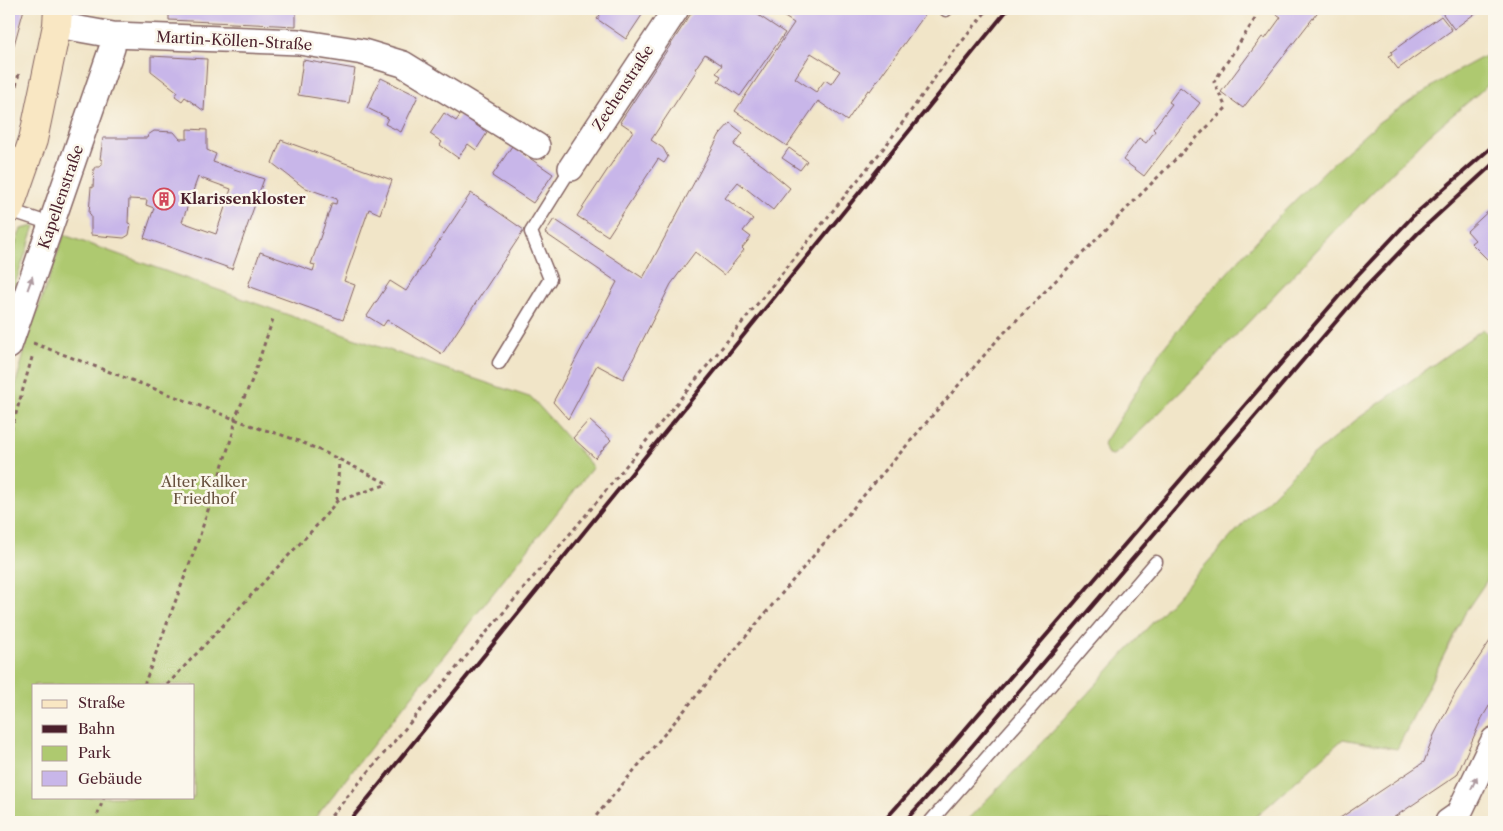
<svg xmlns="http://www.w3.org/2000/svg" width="1503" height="831" font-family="'Libre Caslon Text',serif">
<rect width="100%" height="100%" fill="#fbf7ec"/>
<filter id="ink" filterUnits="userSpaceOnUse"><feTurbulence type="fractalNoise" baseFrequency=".02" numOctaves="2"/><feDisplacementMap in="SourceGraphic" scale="10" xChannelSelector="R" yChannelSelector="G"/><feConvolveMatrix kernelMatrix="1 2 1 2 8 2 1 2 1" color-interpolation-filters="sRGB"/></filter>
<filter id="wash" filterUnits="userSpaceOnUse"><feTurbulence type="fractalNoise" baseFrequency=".0096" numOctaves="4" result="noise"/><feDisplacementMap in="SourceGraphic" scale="20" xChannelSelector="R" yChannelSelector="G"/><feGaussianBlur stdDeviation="1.12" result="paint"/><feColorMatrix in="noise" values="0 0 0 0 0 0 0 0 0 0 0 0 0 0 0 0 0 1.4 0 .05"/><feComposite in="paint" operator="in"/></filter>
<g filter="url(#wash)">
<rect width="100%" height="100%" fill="#f1e5c8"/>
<path fill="#aec96f" stroke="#7c744d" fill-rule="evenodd" d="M1494,51V80L1429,135L1351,214L1205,368L1124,447L1113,455L1108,454L1103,445L1162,350L1195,308L1280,215L1334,162L1379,122L1448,76Z
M35,226L9,302V262L21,229Z
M64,235L353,338L532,398L593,467L312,822H9V409L29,335ZM34,685H194V797H34Z
M1483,329L1494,339V570L1466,611L1397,749L1343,739L1250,822H965L1044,741L1239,528L1304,463L1356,420Z"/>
<g id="blocks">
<path fill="#c8b6e9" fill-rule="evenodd" d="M9,9H24L9,63Z
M169,9H296V26L169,20Z
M302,9H330L329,12L302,11Z
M604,9H646L626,39L597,19Z
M694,9H749L785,33L740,96L718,81L721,76L716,73L722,65L705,54L695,69L697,70L651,140L663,148L668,157L664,163L658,159L608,236L577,216L633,131L620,122Z
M772,9H929L870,91L868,90L847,121L818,101L787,146L735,111L794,23ZM811,53L840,71L831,84L825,80L816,92L795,78Z
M1269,9H1320L1243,108L1221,92L1262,37L1265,39L1281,17Z
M1442,9H1481L1454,29L1440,10Z
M1441,16L1452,30L1398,69L1388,56L1392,54L1391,52Z
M151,56L207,59L204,111L185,97L182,101L175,96L178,92L151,71Z
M303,60L355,69L349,103L298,95Z
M381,78L418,96L401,132L385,124L388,118L367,108Z
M1180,87L1200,103L1144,176L1123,160L1139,138L1146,143L1155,131L1153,129L1172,104L1169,102Z
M444,113L456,121L461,114L487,133L476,150L468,144L458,158L440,145L442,142L430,134Z
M730,123L743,133L734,145L765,167L790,188L773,210L738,182L725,198L753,219L743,231L751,237L742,248L744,250L724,275L695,252L671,284L623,379L597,365L568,419L553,402L617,282L545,233L554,219L643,278L720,134Z
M187,129L207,130V150L216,154L213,162L264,179L232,269L144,238L154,208L146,205L147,200L129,199L128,223L131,224L129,235L124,238L91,235V215L89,213L91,187L93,188L94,168L96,167H100L102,164V160L100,159L103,138H147L148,135L154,131L174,132L180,139H187ZM198,177L231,189L216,234L182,222Z
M281,140L392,180L380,214L369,209L344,281L355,285L343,320L248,286L260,252L313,271L315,265L311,264L332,203L336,204L337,199L303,187L272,163Z
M512,146L553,174L533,203L492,176Z
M789,148L807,161L800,170L782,158Z
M471,193L524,230L442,354L387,320L383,326L367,316L390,281L406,291Z
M1494,206V262L1492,264L1471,243L1475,240L1467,231Z
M589,420L611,440L595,458L573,438Z
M1494,635V698L1482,718L1457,775L1387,822H1334L1424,762L1434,735L1456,692Z"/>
</g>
</g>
<g filter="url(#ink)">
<use href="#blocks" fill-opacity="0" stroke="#846462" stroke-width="1"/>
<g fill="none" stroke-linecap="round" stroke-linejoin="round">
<g stroke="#846462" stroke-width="15">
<path id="service" d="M946,10L947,9
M9,210L51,224
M499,363L550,279L531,232L571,168
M930,822L1043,694L1156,562"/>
</g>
<g stroke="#846462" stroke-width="28">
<path id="minor" d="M57,25L113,35L299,42L363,52L403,64L537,146
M571,168L676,9
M9,346L112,48
M1448,822L1458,815L1494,740"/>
</g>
<g stroke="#846462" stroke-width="30">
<path id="secondary" d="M9,209L33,140L57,25L58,9"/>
</g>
<path stroke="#846462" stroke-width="3" stroke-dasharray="4 4" stroke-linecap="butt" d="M9,117L19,73
M33,343L261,429C306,440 347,464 389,484
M9,438L33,354
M337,501L339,460
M144,685L198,541L234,430L235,418L252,380L273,319
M167,685L320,522L337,501L388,484
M9,810L21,822
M95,822L104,797
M326,822L591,509L887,144L952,54L988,9
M591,822L865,494L999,338L1226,108L1214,82L1255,19V9"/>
<use href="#service" stroke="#fff" stroke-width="12"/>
<use href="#minor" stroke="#fff" stroke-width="25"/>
<use href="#secondary" stroke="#f9e7c3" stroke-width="28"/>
<path stroke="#4a1f2b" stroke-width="4" d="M349,822L1008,9
M883,822L943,755L1352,281L1413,216L1494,145
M904,822L955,766L1364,289L1418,233L1494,163"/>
</g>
<defs><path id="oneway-solid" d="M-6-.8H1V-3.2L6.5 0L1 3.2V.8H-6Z" transform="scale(1.25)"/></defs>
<g fill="#ae9aa0">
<use href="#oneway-solid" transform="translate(30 283) rotate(-70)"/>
<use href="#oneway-solid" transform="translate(1474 783) rotate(-65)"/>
</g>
</g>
<defs>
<g id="building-ring" transform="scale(1.125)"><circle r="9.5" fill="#fbf7ec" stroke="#d1495b" stroke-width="1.5"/><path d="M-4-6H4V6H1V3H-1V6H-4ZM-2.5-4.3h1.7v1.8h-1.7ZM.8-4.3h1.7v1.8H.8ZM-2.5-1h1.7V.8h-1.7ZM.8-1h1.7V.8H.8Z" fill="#d1495b"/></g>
</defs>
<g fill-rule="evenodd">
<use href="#building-ring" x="164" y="199"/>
</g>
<g text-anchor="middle" stroke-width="5" stroke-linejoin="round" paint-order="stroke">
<g font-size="15" fill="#4a1f2b" stroke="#fbf7ec">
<text transform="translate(234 41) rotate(3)" y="5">Martin-Köllen-Straße</text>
<text transform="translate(623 88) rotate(-57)" y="5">Zechenstraße</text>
<text transform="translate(61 197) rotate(-71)" y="5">Kapellenstraße</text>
</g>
<g font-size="15" font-weight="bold" fill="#4a1f2b" stroke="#fbf7ec" text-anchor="start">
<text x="180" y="204">Klarissenkloster</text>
</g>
<g font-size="15" fill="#68523f" stroke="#fbf7ec">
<text x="204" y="487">Alter Kalker<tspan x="204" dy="17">Friedhof</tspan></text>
</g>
</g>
<rect width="1503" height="831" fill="none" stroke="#fbf7ec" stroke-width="30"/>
<rect x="32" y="684" width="162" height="115" fill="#fbf7ec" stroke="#b4a19f"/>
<rect x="42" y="700" width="25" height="8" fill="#f9e7c3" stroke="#b4a19f"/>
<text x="78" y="708" font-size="15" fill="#4a1f2b">Straße</text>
<rect x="42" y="725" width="25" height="8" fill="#4a1f2b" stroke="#b4a19f"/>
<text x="78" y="734" font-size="15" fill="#4a1f2b">Bahn</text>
<rect x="42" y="746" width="25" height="15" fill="#aec96f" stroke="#b4a19f"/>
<text x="78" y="758" font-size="15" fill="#4a1f2b">Park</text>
<rect x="42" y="771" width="25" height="15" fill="#c8b6e9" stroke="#b4a19f"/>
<text x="78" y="784" font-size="15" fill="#4a1f2b">Gebäude</text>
</svg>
